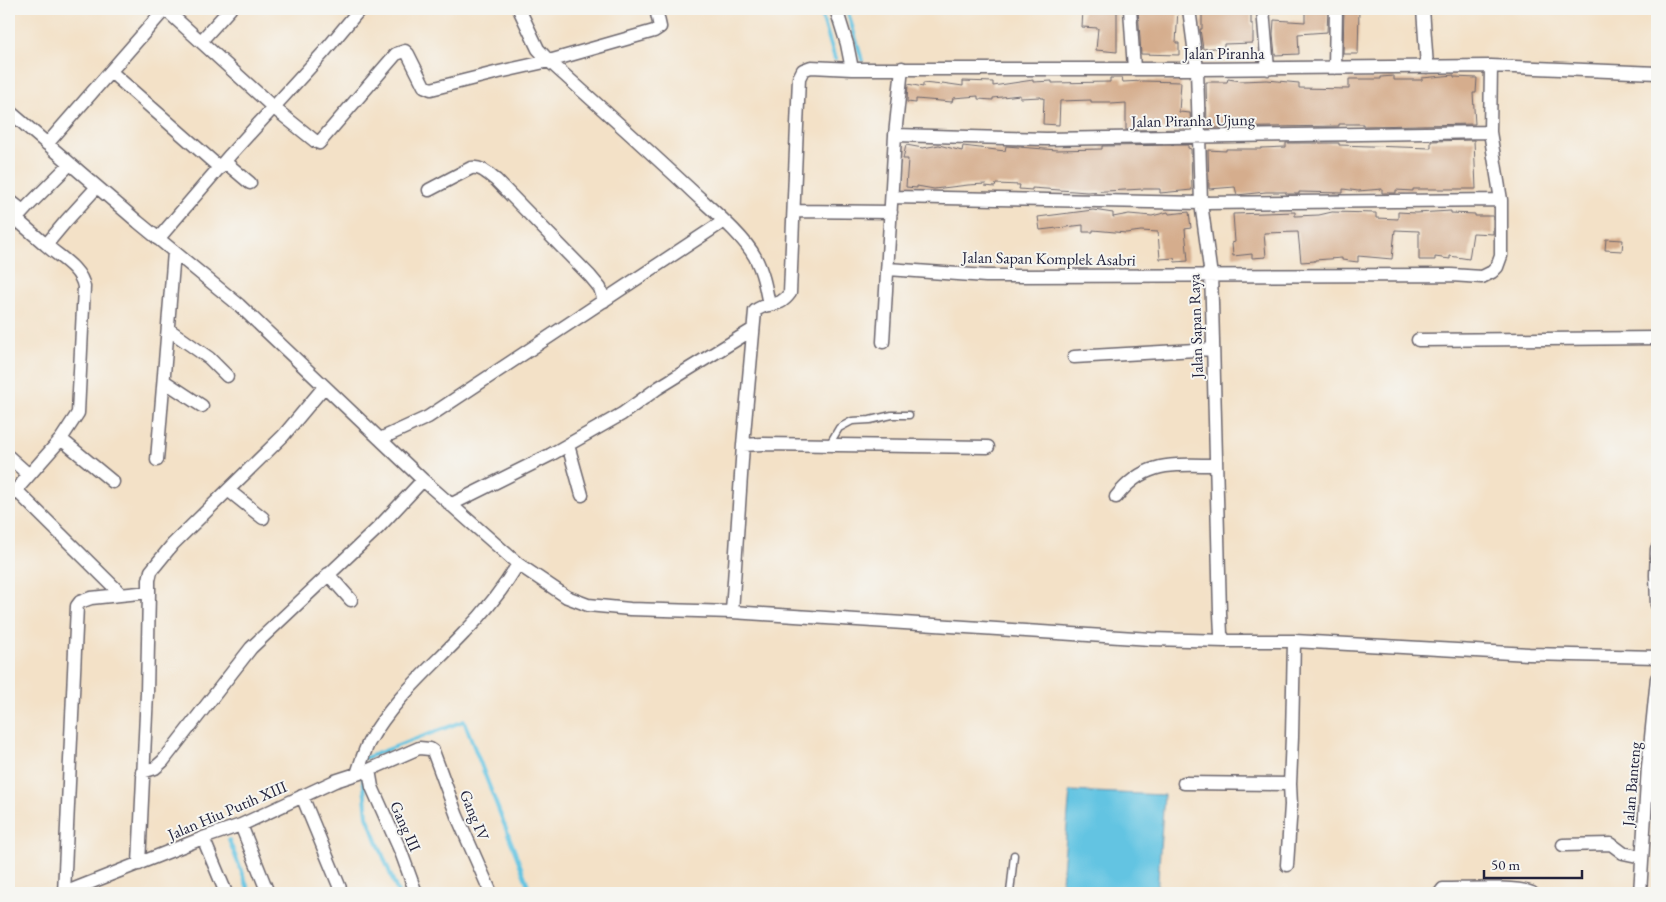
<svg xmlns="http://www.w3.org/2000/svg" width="1666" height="902" font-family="'EB Garamond',serif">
<rect width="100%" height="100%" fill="#f6f6f2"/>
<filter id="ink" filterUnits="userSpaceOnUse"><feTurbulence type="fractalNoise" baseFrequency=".02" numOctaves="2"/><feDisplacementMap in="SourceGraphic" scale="10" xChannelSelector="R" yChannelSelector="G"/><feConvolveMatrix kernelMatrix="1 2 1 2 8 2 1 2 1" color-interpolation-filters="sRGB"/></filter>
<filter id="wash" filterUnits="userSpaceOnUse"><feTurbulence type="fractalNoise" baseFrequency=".0096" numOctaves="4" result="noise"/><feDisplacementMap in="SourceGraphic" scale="20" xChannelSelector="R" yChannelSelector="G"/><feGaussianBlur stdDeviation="1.12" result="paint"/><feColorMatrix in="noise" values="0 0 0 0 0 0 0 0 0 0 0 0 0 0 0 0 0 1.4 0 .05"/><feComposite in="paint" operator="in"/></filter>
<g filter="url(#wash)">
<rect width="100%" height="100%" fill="#f3e1c7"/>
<path fill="#64c4e2" stroke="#43738e" d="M1070,791L1164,795L1157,893H1061Z"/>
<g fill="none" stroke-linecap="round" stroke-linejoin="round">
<path stroke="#64c4e2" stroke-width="4" d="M820,9L835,59
M847,9L862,60
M365,758L464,721L531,893
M363,776L367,816L398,893
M229,840L250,893"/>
</g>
<g id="blocks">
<path fill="#d5ad8d" d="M1083,9H1117V52L1096,50L1098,28L1082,27Z
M1138,9H1178L1176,43H1179V55L1141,54Z
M1232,9H1251V24H1253V43L1224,44V47L1203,49L1200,29H1202V12L1232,11Z
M1305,9H1328L1327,32L1298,34L1299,54L1275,55L1273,34L1274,20L1305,22Z
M1344,9H1359L1358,54H1343Z
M1454,75V77L1477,78L1476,93H1473L1475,124L1363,126V124H1339V126L1207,128L1206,82H1227L1228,79L1241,81L1267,80L1299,83V88L1349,89V79H1381V77L1394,76V80H1422V78Z
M1110,78H1122L1123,82L1143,81L1181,82L1179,112L1190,113L1191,129L1126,130V103L1111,104V102H1091V100L1060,101L1059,125L1043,124L1044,98H1041V97L1020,98V95L993,98V100L978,99V96L953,98L952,102L916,99V103L907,102L908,84L923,87V83L942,85V83L963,86V81L993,82V86L1033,80V82L1052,81V83L1110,82Z
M1474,140L1476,189H1413V191L1396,190V193H1382V189L1358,191L1343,189V193L1299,192V194H1286V192H1266L1237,195L1235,187L1209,189L1208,150L1226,151V149H1261V148L1286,147V143H1339V145L1431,148V141Z
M906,145L923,148L939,145L962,151L963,146L1005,151L1006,146L1057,150L1102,149V146L1188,145V148L1191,149L1192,190L1160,193V189H1144L1087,192L1032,188V190L1019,189L1020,185L996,184L995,187L985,186L986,184L968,185L934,189L917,186V188L906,187L908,159H903Z
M1093,210L1113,213V217L1129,214L1152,216L1168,212L1169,214L1189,212L1191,228L1185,229L1188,261L1175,262L1174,258L1160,259L1158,232L1141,231L1126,233L1093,230V232H1083V225L1040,230L1038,217Z
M1451,211V213L1475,214V216H1493V234L1473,233L1469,259L1450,256V259L1435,257V260H1419V231L1395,230L1392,259L1358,256V262L1342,260V258L1315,260V261L1301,262L1298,232L1264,233L1266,257L1252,258V254L1233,256L1232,243L1235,242L1233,214L1295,212V216L1319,215L1332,212L1376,213V218L1398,219V212L1416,213Z
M1606,239L1623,240L1622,251L1605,250Z"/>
</g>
</g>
<g filter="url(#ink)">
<use href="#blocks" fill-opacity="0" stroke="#6b656c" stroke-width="1"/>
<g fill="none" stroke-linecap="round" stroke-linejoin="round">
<g stroke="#6b656c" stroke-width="9">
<path id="service" d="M829,445L839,428L852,421L870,420L892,415H909
M1010,893L1014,855"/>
</g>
<g stroke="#6b656c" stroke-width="15">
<path id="minor" d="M519,9L538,49L549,61C597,104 645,147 692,191C711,209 743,235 755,257C763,272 766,289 769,305
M836,9L847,44L852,69
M1130,9L1134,69
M1189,9L1197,69L1201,203L1211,276L1212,303L1220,613L1221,634L1225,641
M1263,9L1268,69
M1423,9L1427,67
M201,41L230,9
M1335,68L1336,9
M111,72L220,168
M9,111L138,222L239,305L423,480L518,564L567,597L588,605L630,609L732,612L1151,639L1225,641H1294L1529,654L1657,657
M895,135L1046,139L1490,132
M47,144L165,9L274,108L315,141L319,143L396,54L405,51L408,54L424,86L431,89L499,72L549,61L654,31L660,27L656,9
M225,162L250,183
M429,190L471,168C481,166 488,174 496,180L590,276L600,288L604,301
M892,197L1201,203L1501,200
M9,200L23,211
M794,211L891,212
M16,219L46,245
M9,227L29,205L70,164
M158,239L230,155L324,52L360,9
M888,269L986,276L1451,275L1482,277L1492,272L1497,267L1501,256V200L1490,132L1491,66
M168,329L209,358L227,376
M1418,340L1657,338
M883,342L895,135L902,68
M1074,357L1213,349
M164,381L202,406
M61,439L113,482
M380,439L428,417L724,221
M568,445L582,495
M743,445L755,311C768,300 778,310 790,293L799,78L803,70L811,67L852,69H1197L1491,66L1657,73
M9,457L29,475
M157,460L174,252
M16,490L122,595
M228,490L263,518
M1116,497C1145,460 1172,465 1216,465
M9,498L61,439L78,413L84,287C81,268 59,257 46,245L66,221L97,187
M450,505L550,455L622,414L658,388L752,330
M1657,549L1656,575L1657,605
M328,574L351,600
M149,592V580L151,571L173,544L283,436L324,387
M732,612L743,445L762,444L988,447
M369,770L372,787L401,852L416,893
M142,772L155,768L163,761L251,648L378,528L423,480
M357,774C361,763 364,751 369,742C393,699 431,668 464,633C484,613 503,589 518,564
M1184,783L1290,784L1292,737L1294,641
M302,796L342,893
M241,825L268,893
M203,838L226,893
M1563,845L1611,844L1623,853L1642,857
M1287,865L1291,805L1290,784
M64,893L77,606L80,602L91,598L149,592L147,693L139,864
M64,893L203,838L241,825L335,781L369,770L419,748L430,749L433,751L457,816L491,893
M1440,893L1443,889H1445C1465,889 1517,886 1532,893
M1640,893L1648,767L1657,678"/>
</g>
<use href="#service" stroke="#fff" stroke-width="6"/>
<use href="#minor" stroke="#fff" stroke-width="12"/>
</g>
</g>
<g text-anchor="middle" stroke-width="4" stroke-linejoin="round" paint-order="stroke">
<g font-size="16" fill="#22223b" stroke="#f6f6f2">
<text x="1224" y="59">Jalan Piranha</text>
<text transform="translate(1193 120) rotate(-1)" y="6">Jalan Piranha Ujung</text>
<text transform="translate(1049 258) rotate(1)" y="6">Jalan Sapan Komplek Asabri</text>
<text transform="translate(1195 326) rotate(-92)" y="6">Jalan Sapan Raya</text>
<text transform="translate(1631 784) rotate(-85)" y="6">Jalan Banteng</text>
<text transform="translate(227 810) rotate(-23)" y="6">Jalan Hiu Putih XIII</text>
<text transform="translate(475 815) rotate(68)" y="6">Gang IV</text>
<text transform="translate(406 826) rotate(66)" y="6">Gang III</text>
</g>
</g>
<rect width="1666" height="902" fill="none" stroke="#f6f6f2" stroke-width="30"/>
<path d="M1484 870v8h98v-8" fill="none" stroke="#22223b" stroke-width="2.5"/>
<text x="1491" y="870" font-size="15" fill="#22223b" stroke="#f6f6f2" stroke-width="4" paint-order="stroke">50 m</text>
</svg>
